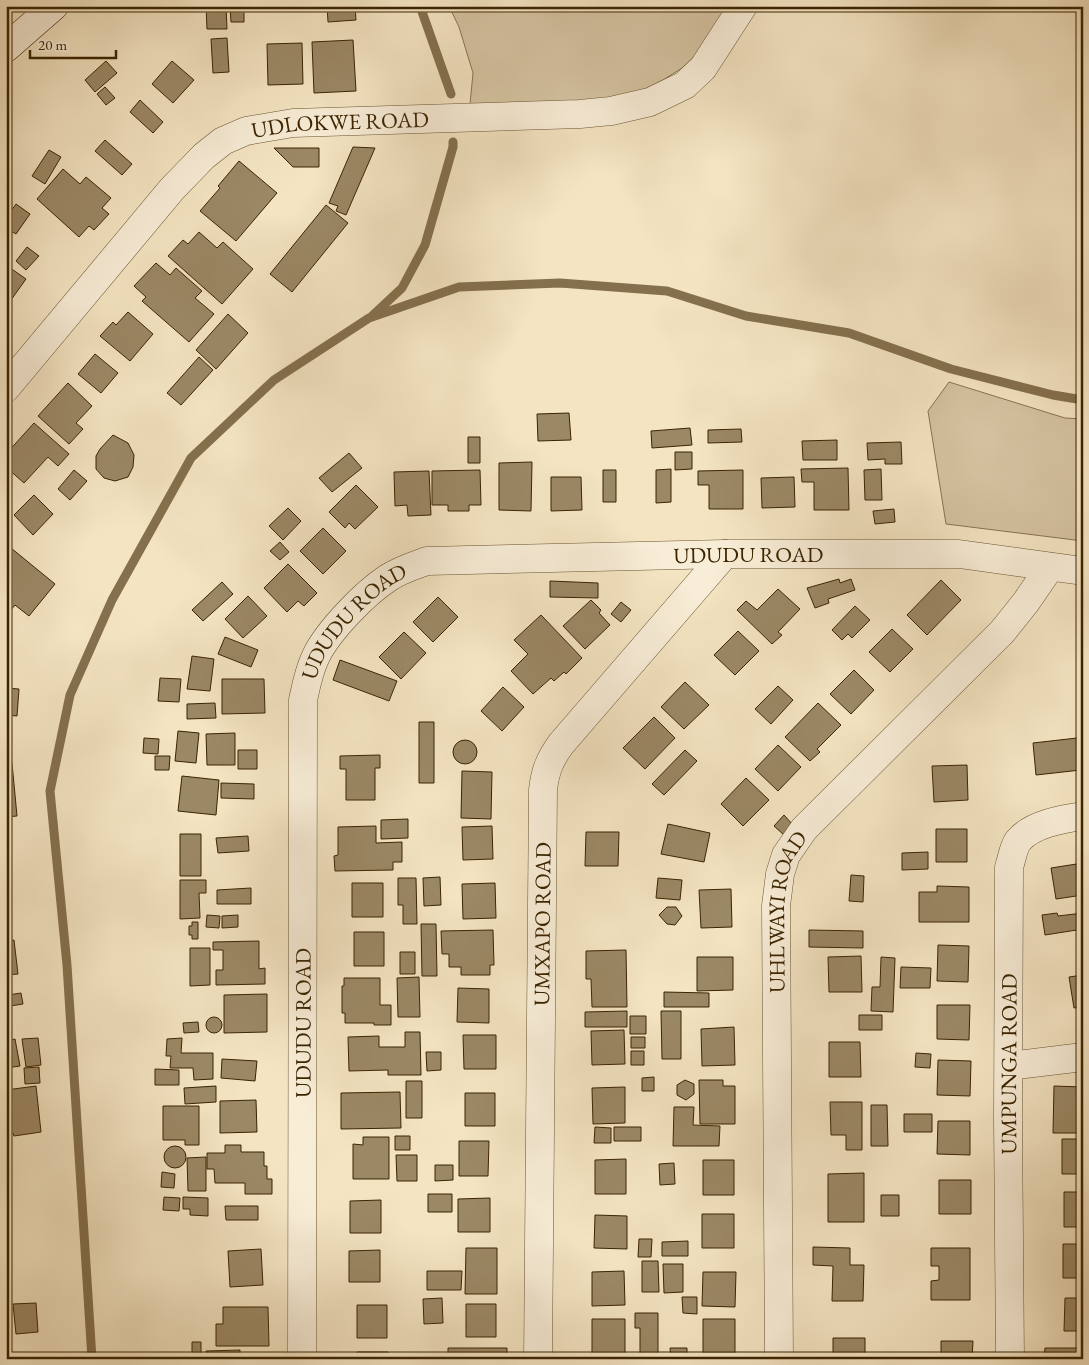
<svg xmlns="http://www.w3.org/2000/svg" width="1089" height="1365" font-family="'EB Garamond',serif">
<rect width="100%" height="100%" fill="#f4e4c2"/>
<filter id="stains"><feTurbulence type="fractalNoise" baseFrequency=".004" numOctaves="4"/><feColorMatrix values="0 0 0 0 .2 0 0 0 0 .09 0 0 0 0 .02 0 0 0 .5 -.17"/></filter>
<radialGradient id="worn" r=".72"><stop offset=".6" stop-color="#630" stop-opacity="0"/><stop offset="1" stop-color="#630" stop-opacity=".3"/></radialGradient>
<path fill="#d5c3a1" stroke="#887450" d="M449,6H730L698,53L682,68L663,80L643,90L601,100L470,104L473,73L459,27Z
M949,382L1065,418L1083,419V541L946,524L928,411Z"/>
<g fill="none" stroke-linecap="round" stroke-linejoin="round">
<path stroke="#84704d" stroke-width="9" d="M420,6L451,94
M372,316L402,288L425,245L453,147V142
M92,1359L67,965L50,791L70,695L112,600L191,458L274,380L369,318L459,287L560,283L667,291L746,316L849,333L951,369L1053,395L1083,400"/>
</g>
<path fill="#9b8865" stroke="#3b2400" d="M206,6H226L227,29H207Z
M230,6H244V22H231Z
M327,6H355L356,20L328,22Z
M227,38L229,72L213,73L211,39Z
M353,40L356,91L314,93L312,42Z
M302,43L303,84L268,85L267,44Z
M106,61L117,73L95,92L85,80Z
M172,61L194,80L173,103L152,84Z
M105,87L115,98L106,105L97,94Z
M140,100L163,122L153,133L130,112Z
M105,140L132,164L122,175L95,151Z
M353,147L375,148L346,215L336,211L338,206L329,203Z
M274,148H319V167H293Z
M49,150L61,157L45,184L32,176Z
M239,161L277,193L236,241L200,211L220,188L218,186Z
M63,169L80,184L86,177L111,198L102,208L109,214L94,230L89,226L79,237L37,199Z
M16,204L30,214L16,234L6,228V218Z
M326,205L348,223L292,292L270,274Z
M199,232L217,248L223,242L253,269L222,304L168,256L183,240L188,244Z
M27,247L39,256L26,270L16,261Z
M156,263L170,275L176,268L202,291L195,298L214,314L189,342L142,301L146,297L134,286Z
M6,265L26,279L6,307Z
M128,312L153,334L130,361L100,336L113,322L116,325Z
M228,314L248,333L216,369L196,350Z
M95,354L118,373L101,393L78,374Z
M199,357L213,370L181,405L167,393Z
M68,383L92,406L76,423L83,429L69,444L38,416Z
M569,413L571,440L538,441L537,414Z
M34,423L69,454L58,466L48,457L24,483L6,467V454Z
M690,428L692,445L652,448L651,431Z
M741,429L742,442L708,443V430Z
M113,435L128,443L134,455L133,467L128,477L115,481L104,478L96,469V456L100,449Z
M468,437H480V463H468Z
M837,440V460H803L802,441Z
M901,442L902,464H885V459L868,460L867,443Z
M675,452H692V469L675,470Z
M349,453L362,468L332,492L319,478Z
M532,462L531,511L499,510V463Z
M848,468L849,510H814V482H802L801,469Z
M671,469V502L656,503V470Z
M881,469L882,500H865L864,470Z
M74,470L87,481L70,500L58,489Z
M480,470L481,505H469V511H448V505H432V471Z
M603,470H616V502H603Z
M743,470V509H709V485H698V471Z
M429,471L431,515L408,516L407,505L395,506L394,472Z
M551,477H581L582,510L551,511Z
M794,477L795,507L762,508L761,478Z
M356,485L378,507L355,529L349,523L345,528L329,512Z
M34,495L53,514L33,535L14,515Z
M288,508L301,521L283,540L269,526Z
M894,509L895,522L875,524L873,511Z
M323,528L346,551L323,574L300,551Z
M280,542L289,552L280,560L270,551Z
M11,548L55,584L29,616L15,605L6,616V553Z
M288,564L317,593L304,606L298,601L287,612L264,588Z
M839,579L840,583L851,579L855,590L828,599L829,603L815,608L807,588Z
M941,580L961,600L927,635L907,615Z
M550,581L598,583V598L550,597Z
M222,582L233,594L203,621L192,610Z
M778,589L800,609L778,632L782,635L772,644L737,610L746,601L757,610Z
M248,596L267,616L243,638L225,619Z
M438,597L458,617L433,642L413,622Z
M591,600L601,610L599,613L610,625L585,649L563,626Z
M621,602L631,610L621,622L611,614Z
M855,606L870,620L852,638L848,634L842,640L832,630Z
M541,615L582,658L566,674L564,672L554,681L551,678L533,694L511,671L528,654L514,640Z
M892,629L913,649L890,672L869,652Z
M738,631L759,651L735,675L714,655Z
M404,632L426,653L401,679L379,657Z
M225,637L258,650L251,667L218,654Z
M192,656L214,659L210,691L187,689Z
M340,660L397,681L389,701L333,680Z
M854,670L874,690L851,714L830,694Z
M160,678L181,679L179,702L158,701Z
M222,679H264L265,713L222,714Z
M685,682L709,705L684,729L661,707Z
M778,686L793,700L771,724L755,709Z
M503,687L524,707L502,731L481,711Z
M6,688L19,689L17,716L6,715Z
M215,703L216,718L187,719V704Z
M818,703L841,725L817,749L820,752L810,761L785,737Z
M654,717L675,738L645,769L623,748Z
M419,722H434V783H419Z
M178,731L199,733L196,763L175,761Z
M235,733V765H207L206,734Z
M144,738L159,739L158,754L143,753Z
M1077,738L1081,770L1036,775L1033,743Z
M453 752a12 12 0 1 1 24 0a12 12 0 1 1-24 0Z
M778,745L801,767L778,791L755,769Z
M238,750H257V769H238Z
M685,750L697,761L664,795L652,784Z
M380,755V768H375V800H346V769H340V756Z
M155,756H170L169,770H155Z
M6,763H12L17,816L6,817Z
M967,765L968,800L934,802L932,766Z
M462,771L492,772L491,819L461,818Z
M182,776L219,780L216,815L178,811Z
M746,778L769,800L743,826L721,804Z
M221,783L254,784V799L221,798Z
M784,815L793,825L784,835L774,826Z
M408,819V838L381,839V820Z
M668,824L710,833L704,862L661,854Z
M376,826V843L402,842V862H393V870L335,871L334,856L338,855V827Z
M492,826L493,859L463,860L462,827Z
M936,829H967V862H936Z
M586,832H619L618,866H585Z
M180,834H201V876H180Z
M248,836L249,851L218,853L216,838Z
M928,852V869L902,870V853Z
M1083,863V895L1056,899L1051,868Z
M851,875L864,876L863,902L849,901Z
M440,877L441,905L424,906L423,878Z
M398,878H416L417,924H403V905H398Z
M658,878L682,880L680,900L656,898Z
M180,880H206V893H199L200,918L180,919Z
M352,883H383V917H352Z
M495,883L496,918L463,919L462,884Z
M937,886L969,887V922H919V892H937Z
M251,888V904H217V890Z
M731,889L732,927L701,928L699,890Z
M667,907H676L682,916L675,925L667,924L659,915Z
M1057,913L1058,916L1083,913V929L1045,935L1042,915Z
M207,915L220,916L219,928L206,927Z
M238,915V927L222,928V916Z
M192,922H198V939H192V935H189V926H192Z
M421,924H436L437,976H422Z
M493,930L494,965H490V975H461V967H449V954H442L441,931Z
M809,930L863,931V948L809,947Z
M354,932H384V966H354Z
M14,940L18,974L6,975V941Z
M259,941V969L265,968V984L216,985V970H223V950H213V942Z
M938,945L969,946L968,982L937,981Z
M190,948H210V985L190,986Z
M626,950L627,1007H592L591,979H586V951Z
M400,952H415V974H400Z
M861,956L862,992H829L828,957Z
M697,957H733V990L697,991Z
M881,957L895,958L893,1012L871,1011L872,987H880Z
M901,967L931,968L930,988H900Z
M1083,975V1007L1074,1008L1069,977Z
M419,977L420,1017H398L397,978Z
M344,978H380V1005H391V1025H374V1023H345V1013H342V986H344Z
M458,988L489,989V1023L457,1022Z
M664,992L709,993V1007H664Z
M21,993L23,1004L10,1006L8,995Z
M267,994V1032L224,1033V995Z
M937,1005H970L969,1040L937,1039Z
M627,1011V1027H585V1012Z
M661,1011H681V1059H662Z
M859,1015H882V1030H859Z
M630,1016H646V1034H630Z
M206 1025a8 8 0 1 1 16 0a8 8 0 1 1-16 0Z
M198,1022L199,1032L184,1033L183,1023Z
M734,1027L735,1065L702,1066L701,1029Z
M624,1030L625,1064L592,1065L591,1031Z
M10,1031L11,1040L15,1039L20,1066L6,1068V1032Z
M405,1032H420L421,1075H388V1070L349,1071L348,1037L379,1036V1047H405Z
M463,1035H496V1069H464Z
M631,1037H645V1048H631Z
M38,1038L41,1065L26,1067L22,1039Z
M182,1038L181,1053H213V1079L194,1080L193,1068H170L171,1056H166L167,1039Z
M829,1042H860L861,1077H829Z
M631,1051H644V1065H631Z
M426,1052H441V1070L427,1071Z
M916,1053L931,1054L930,1068L915,1067Z
M222,1059L257,1061L255,1081L221,1078Z
M938,1060L971,1061L970,1096L937,1095Z
M39,1067L40,1083L25,1084L24,1068Z
M155,1069L179,1070V1085H155Z
M654,1077V1091H642V1078Z
M685,1080L694,1084V1094L686,1100L677,1095V1085Z
M699,1080H723V1086H735V1124H700Z
M406,1081H422V1118H406Z
M36,1086L41,1132L14,1136L13,1133L6,1134V1090Z
M216,1086V1102L185,1104L184,1088Z
M1054,1086L1083,1087V1133H1053Z
M625,1087V1123L593,1124L592,1088Z
M400,1092L401,1128L341,1129V1093Z
M465,1093H495V1126H465Z
M256,1100L257,1132L220,1133V1101Z
M830,1102H862V1150H846V1135H831Z
M871,1105H887L888,1146H871Z
M163,1106H199V1145H185V1140H163Z
M674,1107H694L693,1125L720,1126L719,1146H673Z
M904,1114H932V1132H904Z
M938,1121H970V1155L937,1154Z
M595,1127L611,1128V1143H594Z
M614,1127H641V1141H614Z
M395,1136H410V1150H395Z
M363,1137H389V1179H353V1144L363,1145Z
M1062,1139H1083V1174H1062Z
M459,1141H489L488,1176H459Z
M225,1145H241V1152H264V1166H267V1179H272V1194H245V1183H215L214,1169H207V1153H225Z
M164 1157a11 11 0 1 1 22 0a11 11 0 1 1-22 0Z
M396,1155H417V1181H397Z
M206,1157V1191H188L187,1158Z
M626,1159V1194H595V1160Z
M703,1160H734V1195H703Z
M674,1163L675,1184L660,1185L659,1164Z
M435,1165H453V1180L435,1181Z
M162,1172L175,1174L174,1188L161,1187Z
M864,1173V1222H828V1174Z
M939,1180H971V1214H939Z
M1064,1192H1083V1227H1064Z
M428,1194H452V1212H428Z
M881,1195H899V1216H881Z
M164,1197L180,1198L179,1211L163,1210Z
M183,1197L208,1198V1216L190,1215V1209H183Z
M490,1198V1232H458V1199Z
M381,1200V1233H350V1201Z
M225,1206H258V1220H226Z
M702,1214H734V1248H702Z
M595,1215L627,1216V1249L594,1248Z
M639,1239H652L651,1257H638Z
M688,1241V1256H662V1242Z
M1063,1244H1083V1278H1063Z
M813,1247L850,1248V1265H864L863,1301H832L833,1266L813,1265Z
M466,1248H497V1294H465Z
M931,1248H970V1300H931V1281L939,1280V1266H931Z
M261,1249L263,1285L230,1287L228,1251Z
M380,1250V1282H349V1251Z
M642,1261H658L659,1292H642Z
M663,1264H683V1292L664,1293Z
M427,1271H462L461,1290H427Z
M624,1271L625,1305L592,1306V1272Z
M703,1272H736L735,1307L702,1306Z
M682,1297H697V1314L683,1313Z
M442,1298L443,1323L424,1324L423,1299Z
M1065,1298H1083V1331H1064Z
M36,1303L38,1332L16,1334L13,1304Z
M466,1304H496V1337H466Z
M357,1305H387V1338H357Z
M223,1307H268L269,1346H216V1324H223Z
M635,1313H658V1359H640V1328H635Z
M592,1319H625V1359H611V1354H592Z
M703,1319H735V1353H703Z
M833,1338H865V1359H833Z
M941,1341H973L972,1359H941Z
M192,1342H201V1359H195V1355H192Z
M448,1348H507V1359H448Z
M670,1348H687V1359H671Z
M1045,1348H1083V1359H1044Z
M240,1350V1359H207L206,1351Z
M357,1352H388V1359H357Z"/>
<g fill="none" stroke-linecap="round" stroke-linejoin="round">
<g stroke="#695430" stroke-width="29">
<g id="minor">
<path id="s1" d="M6,388L172,189L204,156L223,141L246,131L293,123L580,114L611,111L650,102L685,85L703,68L743,6"/>
<path d="M1009,1066L1083,1057"/>
<path id="s2" d="M302,1359L303,700C306,686 309,670 316,656C328,631 365,593 388,578C400,570 413,566 427,561L725,554H959L1083,571"/>
<path id="s3" d="M538,1359L543,790C545,771 550,759 561,744L725,554"/>
<path id="s4" d="M779,1359L776,906L780,874L786,855L804,829L1002,632L1026,602L1050,567"/>
<path id="s5" d="M1010,1359L1008,1119L1009,867C1012,859 1013,848 1018,841C1032,824 1062,819 1083,816"/>
</g>
</g>
<g stroke="#3b2400" stroke-width="29">
<path id="secondary" d="M6,48L54,6"/>
</g>
<use href="#minor" stroke="#f8edd7" stroke-width="28"/>
<use href="#secondary" stroke="#f8edd7" stroke-width="28"/>
</g>
<g text-anchor="middle" stroke-width="4.5" stroke-linejoin="round" paint-order="stroke">
<g font-size="22" fill="#3b2400" stroke="#f8edd7">
<text dy="8" stroke="none"><textPath href="#s1" startOffset="449">UDLOKWE ROAD</textPath></text>
<text dy="8" stroke="none"><textPath href="#s2" startOffset="1176">UDUDU ROAD</textPath></text>
<text dy="8" stroke="none"><textPath href="#s2" startOffset="756">UDUDU ROAD</textPath></text>
<text dy="8" stroke="none"><textPath href="#s4" startOffset="449">UHLWAYI ROAD</textPath></text>
<text dy="8" stroke="none"><textPath href="#s3" startOffset="435">UMXAPO ROAD</textPath></text>
<text dy="8" stroke="none"><textPath href="#s2" startOffset="336">UDUDU ROAD</textPath></text>
<text dy="8" stroke="none"><textPath href="#s5" startOffset="295">UMPUNGA ROAD</textPath></text>
</g>
</g>
<rect width="1089" height="1365" fill="none" stroke="#f4e4c2" stroke-width="25"/>
<rect x="8" y="8" width="1074" height="1350" fill="none" stroke="#3b2400" stroke-width="2.5"/>
<rect x="12" y="12" width="1064" height="1340" fill="none" stroke="#3b2400"/>
<path d="M30 50v8h86v-8" fill="none" stroke="#3b2400" stroke-width="2.5"/>
<text x="38" y="50" font-size="15" fill="#3b2400" stroke="#f8edd7" stroke-width="4" paint-order="stroke">20 m</text>
<rect width="100%" height="100%" filter="url(#stains)"/>
<rect width="100%" height="100%" fill="url(#worn)"/>
</svg>
